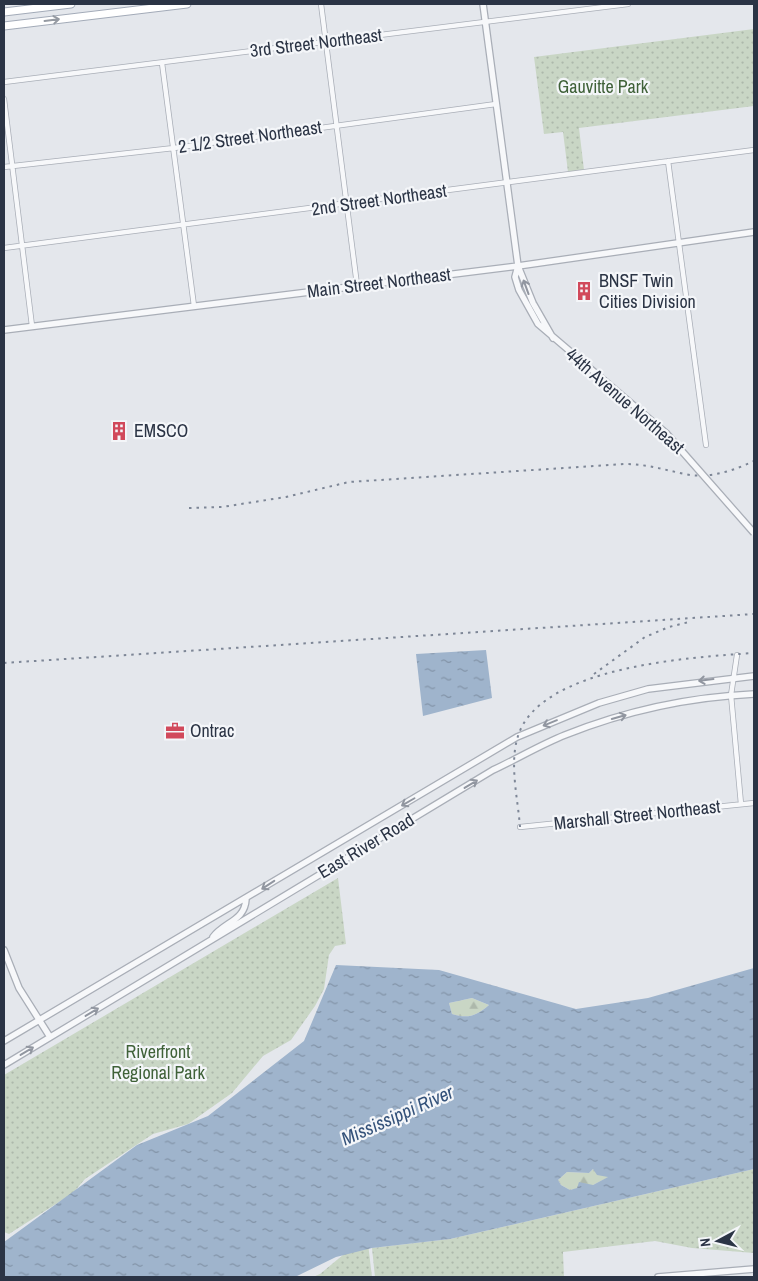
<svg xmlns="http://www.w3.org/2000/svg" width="758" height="1281" font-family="'Archivo Narrow',sans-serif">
<defs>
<pattern id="forest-firs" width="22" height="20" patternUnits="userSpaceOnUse" patternTransform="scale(1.25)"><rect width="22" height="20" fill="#c9d6c5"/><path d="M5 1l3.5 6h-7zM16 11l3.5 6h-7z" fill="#adb8ab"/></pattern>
<pattern id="park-dots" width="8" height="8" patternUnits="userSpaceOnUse" patternTransform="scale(1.25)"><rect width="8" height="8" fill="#c9d6c5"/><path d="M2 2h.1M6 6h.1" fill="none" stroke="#adb8ab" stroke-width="1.8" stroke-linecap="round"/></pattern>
<pattern id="water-ripples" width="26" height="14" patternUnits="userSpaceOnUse" patternTransform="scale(1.25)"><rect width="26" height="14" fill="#9fb4cc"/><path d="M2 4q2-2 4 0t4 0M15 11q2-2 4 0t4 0" fill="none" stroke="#8293a7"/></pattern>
</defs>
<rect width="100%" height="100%" fill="#e4e7ec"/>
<path fill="url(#forest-firs)" d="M472,998L489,1005C476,1016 468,1019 452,1014L449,1003Z
M593,1169L609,1177L593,1185L570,1190L561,1185L558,1180L567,1172L589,1173Z"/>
<path fill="url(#park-dots)" d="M754,29V106L579,128L584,170L568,172L563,132L544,134L534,57Z
M338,878L346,944L335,946L329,955L324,989L315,1006L291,1040L263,1056L232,1093L188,1124L153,1134L85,1179L73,1193L9,1234L4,1232V1075Z
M754,1169V1253L692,1248L655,1241L563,1252L564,1277H375L372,1248L450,1239Z
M367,1235L372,1277H313L320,1274Z"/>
<path fill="url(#water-ripples)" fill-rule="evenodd" d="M486,650L492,698L423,716L416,654Z
M336,965L439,970L576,1009L648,998L754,968V1169L450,1239L372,1248L336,1257L295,1277H4V1242L137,1145L208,1116L304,1041ZM472,998L489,1005C476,1016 468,1019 452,1014L449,1003ZM593,1169L597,1175L608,1177L593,1185L579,1182L577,1188L570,1190L561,1185L558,1180L567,1172L589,1173Z"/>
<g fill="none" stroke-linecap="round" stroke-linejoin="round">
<g stroke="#a9aeb7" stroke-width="6">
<path id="minor" d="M321,4L357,285
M162,63L194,306
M4,82L628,4
M4,99L32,326
M668,161L706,445
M4,167L174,148L496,104
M4,248L754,150
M737,655L731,695L741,804
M520,827L754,803"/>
</g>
<g stroke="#a9aeb7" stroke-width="8">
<path id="tertiary" d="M483,4L518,266L533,303L553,338
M518,266L515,277L519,290L538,324L666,433
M4,330L518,266L754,232
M213,937C224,922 245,921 246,899
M4,950L19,988L50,1037
M4,1041L517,737L599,703L648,689L754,676
M4,1065L493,770C517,759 540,745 565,735C625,711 690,697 754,694
M658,1277L754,1269"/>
</g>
<g stroke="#a3abb8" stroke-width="9">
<path id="primary" d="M4,12L71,4
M4,26L187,4"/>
</g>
<use href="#minor" stroke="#f7f8fa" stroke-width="4.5"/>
<use href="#tertiary" stroke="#f7f8fa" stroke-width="5.5"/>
<use href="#primary" stroke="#fff" stroke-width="7"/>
<path stroke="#7d8696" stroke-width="2" stroke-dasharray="2.5 5" stroke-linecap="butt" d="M189,508L222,507L286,497L349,482L625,464C648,464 668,471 690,475C712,478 735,470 754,461
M4,663L754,614
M594,674L645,637L669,627L689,622
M520,827C518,799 509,764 518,736C540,666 693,657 754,653"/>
<g stroke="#a9aeb7" stroke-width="8" stroke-linecap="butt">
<path id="tertiary-bridge" d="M666,433L754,533"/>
</g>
<use href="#tertiary-bridge" stroke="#f7f8fa" stroke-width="5.5"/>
</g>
<defs><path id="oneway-shaft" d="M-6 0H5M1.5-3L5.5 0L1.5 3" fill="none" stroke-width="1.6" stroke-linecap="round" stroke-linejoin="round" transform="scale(1.25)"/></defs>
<use stroke="#959aa2" href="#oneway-shaft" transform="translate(52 20) rotate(-7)"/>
<g stroke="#9196a0">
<use href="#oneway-shaft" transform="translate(526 287) rotate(-110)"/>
<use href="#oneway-shaft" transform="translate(706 680) rotate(173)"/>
<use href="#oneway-shaft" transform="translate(619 717) rotate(-16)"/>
<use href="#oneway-shaft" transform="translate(550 723) rotate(158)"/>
<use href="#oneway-shaft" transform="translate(471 784) rotate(-31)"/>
<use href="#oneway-shaft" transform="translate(408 802) rotate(150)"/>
<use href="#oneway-shaft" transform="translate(268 885) rotate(147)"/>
<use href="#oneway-shaft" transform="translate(92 1012) rotate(-31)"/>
<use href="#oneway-shaft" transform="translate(27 1051) rotate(-31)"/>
</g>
<defs>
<g id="building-bare" transform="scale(1.5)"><path d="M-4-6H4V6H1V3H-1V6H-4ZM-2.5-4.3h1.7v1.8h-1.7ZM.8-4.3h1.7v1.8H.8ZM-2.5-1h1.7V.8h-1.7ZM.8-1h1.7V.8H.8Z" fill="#d1495b" stroke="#f4f6f9" stroke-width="2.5" paint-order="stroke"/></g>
<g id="office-bare" transform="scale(1.5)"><path d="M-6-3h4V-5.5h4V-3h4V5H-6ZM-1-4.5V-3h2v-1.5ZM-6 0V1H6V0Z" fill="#d1495b" stroke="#f4f6f9" stroke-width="2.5" paint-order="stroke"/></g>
</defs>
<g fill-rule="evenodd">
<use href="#building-bare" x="584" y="291"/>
<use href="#building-bare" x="119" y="431"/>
<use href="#office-bare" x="175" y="731"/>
</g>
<g text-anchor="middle" stroke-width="4.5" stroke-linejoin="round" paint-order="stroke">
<g font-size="18" fill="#2b3445" stroke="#f4f6f9">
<text transform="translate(316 43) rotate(-7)" y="6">3rd Street Northeast</text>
<text transform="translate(250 137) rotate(-8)" y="6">2 1/2 Street Northeast</text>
<text transform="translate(379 200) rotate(-8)" y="6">2nd Street Northeast</text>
<text transform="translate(379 283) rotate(-7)" y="6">Main Street Northeast</text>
<text transform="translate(625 401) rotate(41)" y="6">44th Avenue Northeast</text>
<text transform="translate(637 815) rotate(-6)" y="6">Marshall Street Northeast</text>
<text transform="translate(366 846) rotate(-31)" y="6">East River Road</text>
</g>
<g font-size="18" fill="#3f6138" stroke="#f4f6f9">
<text x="603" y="93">Gauvitte Park</text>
<text x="158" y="1058">Riverfront<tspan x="158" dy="21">Regional Park</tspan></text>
</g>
<g font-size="18" fill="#2b3445" stroke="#f4f6f9" text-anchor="start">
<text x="599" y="287">BNSF Twin<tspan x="599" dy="21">Cities Division</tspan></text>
<text x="134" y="437">EMSCO</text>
<text x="190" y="737">Ontrac</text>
</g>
<g font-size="19" font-style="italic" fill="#34527a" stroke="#f4f6f9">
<text transform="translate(397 1115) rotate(-24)" y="7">Mississippi River</text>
</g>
</g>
<rect width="758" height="1281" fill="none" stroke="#2b3445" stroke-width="10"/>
<g transform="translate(718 1241) rotate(263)" stroke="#f4f6f9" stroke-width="4" paint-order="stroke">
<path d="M0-4L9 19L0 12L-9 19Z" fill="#2b3445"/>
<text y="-8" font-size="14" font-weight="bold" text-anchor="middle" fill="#2b3445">N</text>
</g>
</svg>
